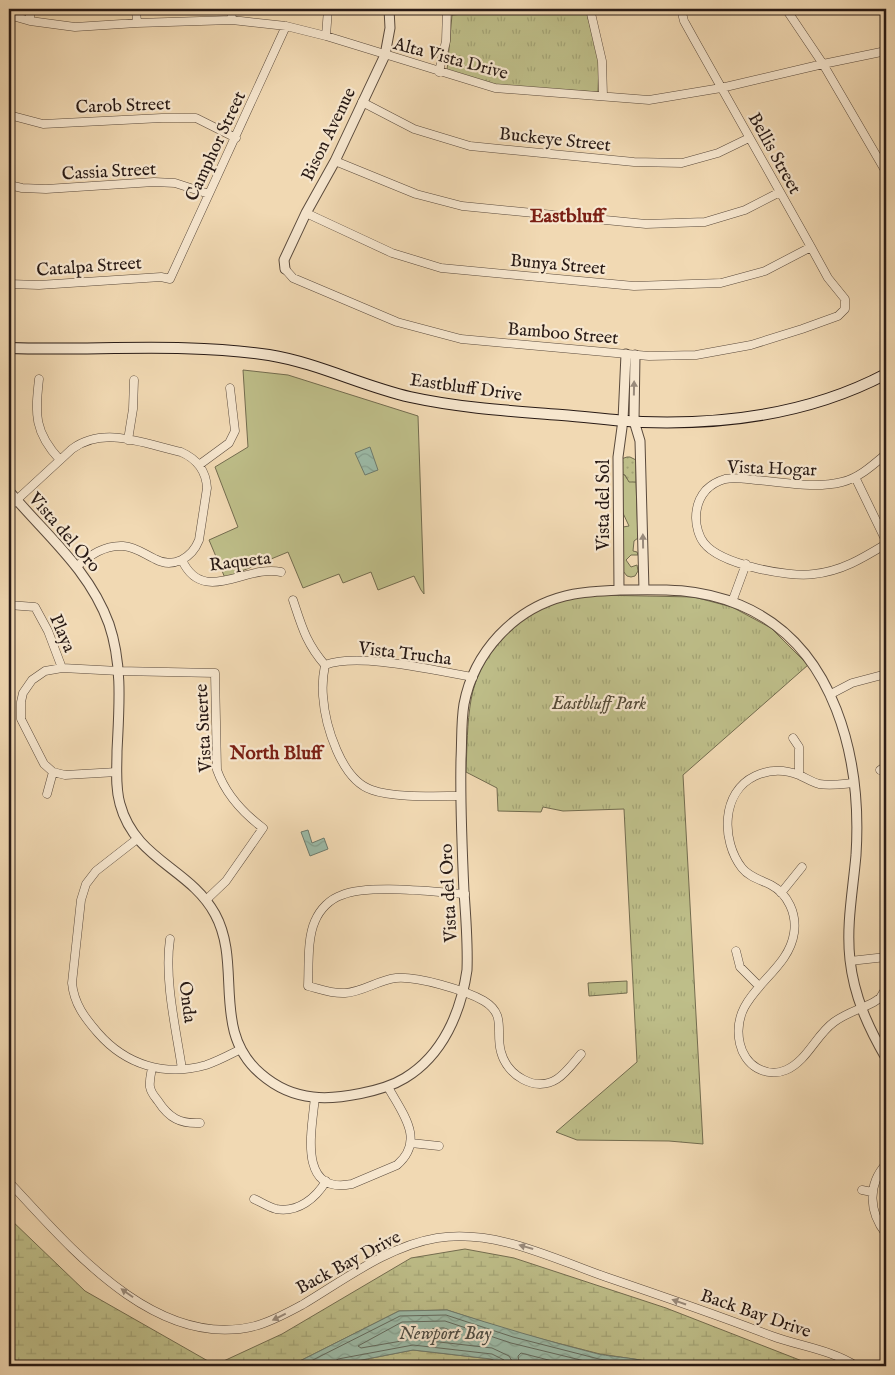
<svg xmlns="http://www.w3.org/2000/svg" width="895" height="1375" font-family="'IM FELL English',serif">
<defs>
<pattern id="wetland-marsh" width="20" height="14" patternUnits="userSpaceOnUse" patternTransform="scale(1.25)"><rect width="20" height="14" fill="#bebe89"/><path d="M1 5h8M5 5V1M11 12h8M15 12V8" fill="none" stroke="#a3a375"/></pattern>
<pattern id="park-tufts" width="24" height="20" patternUnits="userSpaceOnUse" patternTransform="scale(1.25)"><rect width="24" height="20" fill="#bebe89"/><path d="M3 7l-1-3M5 7V3M7 7l1-3M15 17l-1-3M17 17v-4M19 17l1-3" fill="none" stroke="#a3a375"/></pattern>
<pattern id="garden-dots" width="8" height="8" patternUnits="userSpaceOnUse" patternTransform="scale(1.25)"><rect width="8" height="8" fill="#bebe89"/><path d="M2 2h.1M6 6h.1" fill="none" stroke="#a3a375" stroke-width="1.8" stroke-linecap="round"/></pattern>
<pattern id="water-waves" width="16" height="10" patternUnits="userSpaceOnUse" patternTransform="scale(1.25)"><rect width="16" height="10" fill="#9cbba8"/><path d="M0 5q4-4 8 0t8 0" fill="none" stroke="#86a090"/></pattern>
</defs>
<rect width="100%" height="100%" fill="#f1d9b3"/>
<filter id="stains"><feTurbulence type="fractalNoise" baseFrequency=".004" numOctaves="4"/><feColorMatrix values="0 0 0 0 .2 0 0 0 0 .09 0 0 0 0 .02 0 0 0 .5 -.17"/></filter>
<radialGradient id="worn" r=".72"><stop offset=".6" stop-color="#630" stop-opacity="0"/><stop offset="1" stop-color="#630" stop-opacity=".3"/></radialGradient>
<path fill="#bebe89" stroke="#736c4f" d="M243,370L288,375L418,416L424,594L421,590L414,576L378,590L371,572L343,583L339,574L303,588L288,552L225,578L209,540L238,527L215,467L248,447Z
M622,474L625,475C628,482 630,481 636,482L638,538L634,541L633,551L637,552L638,555H631L626,560L631,567L637,565L638,571L635,576L631,577L627,576L623,571V527L629,526L622,511Z"/>
<path fill="url(#wetland-marsh)" stroke="#736c4f" d="M9,1218L85,1291L215,1365L282,1334L411,1258L465,1249L514,1258L666,1308L815,1366H658L647,1361L600,1354L514,1332L447,1310L399,1311L290,1366H9Z
M413,1350L491,1359L506,1366H331Z"/>
<path fill="url(#park-tufts)" stroke="#736c4f" d="M523,9H586L599,62L598,92L497,86L447,71L452,15Z
M596,595L694,597L732,607L771,628L808,665L683,775L703,1144L669,1141L577,1140L556,1132L637,1062L624,809L563,811L543,807L541,812L498,811L497,788L466,772C467,748 467,723 471,700C479,653 519,614 562,600C573,596 586,596 596,595Z
M627,981V993L589,996L588,983Z"/>
<path fill="url(#garden-dots)" stroke="#736c4f" d="M627,457H630L636,460V482H629L625,475L622,474L621,459Z"/>
<path fill="url(#water-waves)" stroke="#6e7b6d" d="M370,447L378,470L365,475L355,453Z
M308,830L312,843L324,838L328,849L310,856L301,832Z
M447,1310C497,1326 547,1341 598,1354C618,1358 639,1357 658,1366H506L491,1359L413,1350L331,1366H290L399,1311Z"/>
<g fill="none" stroke-linecap="round" stroke-linejoin="round">
<path stroke="#626a5e" stroke-width="1" d="M444,1328L452,1331L453,1335L432,1334L430,1332L432,1329Z
M301,1366L400,1316L446,1315L513,1337L599,1359L646,1366
M333,1366L334,1362L338,1359L413,1345L492,1354L504,1360L506,1366
M513,1366L512,1361L509,1356L492,1348L413,1339L361,1348L358,1346L402,1322L445,1321L511,1343L605,1366
M520,1366L518,1356L521,1353L572,1366"/>
<g stroke="#5a4a3c" stroke-width="9">
<path id="minor" d="M136,9L137,23
M231,9L232,20
M590,9L602,61L603,96
M786,9L823,64L886,172
M9,15L30,21L75,27L137,23L232,20L286,26L326,36L495,88L649,100L721,88L823,64L886,51
M30,21V9
M326,36L328,9
M439,72L446,41L447,9
M362,102L414,129L470,146L634,162L682,163L718,153L749,138
M9,115L43,124L162,118H196L236,138
M335,161L416,194L462,206L646,224L705,222L745,210L780,192
M9,185L22,188L46,189L154,182L175,183L209,194
M306,213L392,253L441,268L634,286L721,283L765,271L811,247
M285,269L293,278L397,322L461,339L649,356L696,355L751,345L802,329L838,316L845,309V299L828,278L811,247L694,39L684,21L681,9
M9,284L39,285L161,277L170,279L286,26
M39,379C35,414 34,432 60,460
M128,440L133,409L134,380
M886,454C873,465 859,478 842,482C814,489 784,482 756,480C746,479 735,477 725,479C718,481 711,485 706,490C699,498 696,508 696,518C696,526 699,537 704,543C720,564 788,578 814,574C842,571 863,558 886,544
M199,465L229,443L235,431L230,388
M855,477L886,541
M9,507L72,449C104,425 145,444 181,452C197,459 206,470 207,488L199,540C192,558 173,569 155,559C144,554 136,547 123,546C104,545 91,555 77,566
M182,560C203,606 246,564 281,572
M293,600C302,627 306,643 325,665
M732,602L746,564
M9,605L35,607L48,631L62,668
M831,694L852,683L886,674
M793,738L799,747V775
M880,770L886,766
M117,772L65,775L53,772L44,764L21,719V702L23,693L32,680L45,671L62,668L119,671L215,673L217,770C226,795 243,813 263,828L226,881L206,900
M853,783C842,784 831,786 819,784C812,782 806,778 799,775C784,769 770,769 755,776C721,792 721,841 742,868C749,877 761,880 771,885C788,894 797,914 794,933C788,976 728,993 740,1044C742,1053 748,1063 757,1068C766,1073 777,1074 786,1070C807,1061 816,1035 834,1022C846,1013 861,1009 874,1002L880,998L886,988
M47,794L53,772
M460,796C436,796 394,798 372,790C341,780 325,725 323,696C322,685 323,675 325,665C359,652 436,671 473,677
M137,839L96,871L86,884L81,900L72,983C74,1004 85,1018 98,1033C126,1065 165,1077 206,1065C218,1061 229,1055 241,1049
M781,893L802,867
M465,894C433,892 370,884 342,895C330,899 320,909 315,921C307,938 309,967 308,986C320,989 332,994 345,993C363,992 378,980 396,978C417,976 465,990 484,1001C507,1015 495,1032 501,1052C507,1075 535,1093 557,1079C566,1073 574,1062 581,1054
M170,939C164,979 176,1029 182,1069
M736,951L740,967L759,986
M850,961L886,957
M152,1068C151,1074 149,1081 150,1087C151,1093 155,1097 158,1101C169,1118 180,1124 200,1123
M315,1097C312,1129 297,1195 352,1184L397,1165C426,1140 402,1113 388,1087
M411,1143L439,1146
M886,1164C867,1185 869,1212 886,1234
M9,1182C69,1246 155,1351 255,1326C271,1322 287,1313 302,1305C344,1280 388,1246 437,1238C496,1229 552,1258 606,1277C662,1296 717,1315 772,1336C799,1346 832,1350 856,1366
M862,1190L872,1192
M254,1199C261,1202 268,1207 276,1209C298,1213 316,1198 326,1181"/>
</g>
<g stroke="#5a4a3c" stroke-width="11">
<path id="tertiary" d="M285,269L284,260L306,213L335,161L385,55L390,28L389,9
M635,355L634,421L640,441L644,590
M9,491C45,534 89,569 109,624C123,665 119,709 117,751C117,769 115,787 120,804C135,860 190,868 215,914C243,965 210,1031 261,1074C276,1087 293,1095 313,1097C338,1100 384,1091 405,1078C443,1055 461,1012 467,970C468,944 466,918 464,892C462,848 460,803 461,759C462,741 461,722 464,704C474,652 514,609 565,596C583,591 601,591 620,590C663,589 699,588 740,605C836,645 862,760 856,855C853,890 846,925 850,960C854,996 868,1027 886,1058
M619,590L618,457L623,420L626,354"/>
</g>
<g stroke="#281a15" stroke-width="12">
<path id="secondary" d="M9,348C95,351 183,342 269,355C318,363 362,386 410,397C460,408 511,411 562,415C589,417 615,421 642,422C725,425 812,413 886,374"/>
</g>
<use href="#minor" stroke="#f6e6ce" stroke-width="8"/>
<use href="#tertiary" stroke="#f6e6ce" stroke-width="9"/>
<use href="#secondary" stroke="#f6e6ce" stroke-width="10"/>
</g>
<defs><path id="oneway-solid" d="M-6-.8H1V-3.2L6.5 0L1 3.2V.8H-6Z" transform="scale(1.25)"/></defs>
<g fill="#998a7b">
<use href="#oneway-solid" transform="translate(634 388) rotate(-89)"/>
<use href="#oneway-solid" transform="translate(643 541) rotate(-91)"/>
<use href="#oneway-solid" transform="translate(526 1247) rotate(-164)"/>
<use href="#oneway-solid" transform="translate(127 1293) rotate(-145)"/>
<use href="#oneway-solid" transform="translate(679 1302) rotate(-161)"/>
<use href="#oneway-solid" transform="translate(279 1317) rotate(154)"/>
</g>
<g text-anchor="middle" stroke-width="4.5" stroke-linejoin="round" paint-order="stroke">
<g font-size="18" fill="#281a15" stroke="#f6e6ce">
<text transform="translate(451 58) rotate(15)" y="6">Alta Vista Drive</text>
<text transform="translate(123 105) rotate(-2)" y="6">Carob Street</text>
<text transform="translate(328 134) rotate(-64)" y="6">Bison Avenue</text>
<text transform="translate(555 139) rotate(6)" y="6">Buckeye Street</text>
<text transform="translate(215 146) rotate(-65)" y="6">Camphor Street</text>
<text transform="translate(775 153) rotate(61)" y="6">Bellis Street</text>
<text transform="translate(109 171) rotate(-3)" y="6">Cassia Street</text>
<text transform="translate(558 264) rotate(5)" y="6">Bunya Street</text>
<text transform="translate(89 266) rotate(-4)" y="6">Catalpa Street</text>
<text transform="translate(563 333) rotate(5)" y="6">Bamboo Street</text>
<text transform="translate(466 387) rotate(8)" y="6">Eastbluff Drive</text>
<text transform="translate(772 468) rotate(2)" y="6">Vista Hogar</text>
<text transform="translate(603 505) rotate(-90)" y="6">Vista del Sol</text>
<text transform="translate(65 532) rotate(49)" y="6">Vista del Oro</text>
<text transform="translate(240 561) rotate(-7)" y="6">Raqueta</text>
<text transform="translate(63 633) rotate(67)" y="6">Playa</text>
<text transform="translate(405 653) rotate(7)" y="6">Vista Trucha</text>
<text transform="translate(203 728) rotate(-93)" y="6">Vista Suerte</text>
<text transform="translate(448 893) rotate(-93)" y="6">Vista del Oro</text>
<text transform="translate(188 1002) rotate(83)" y="6">Onda</text>
<text transform="translate(348 1262) rotate(-28)" y="6">Back Bay Drive</text>
<text transform="translate(756 1313) rotate(19)" y="6">Back Bay Drive</text>
</g>
<g font-size="18" font-style="italic" fill="#554b38" stroke="#f6e6ce">
<text x="599" y="709">Eastbluff Park</text>
</g>
<g font-size="19" font-weight="bold" fill="#7a1f14" stroke="#f6e6ce">
<text x="276" y="759">North Bluff</text>
</g>
<g font-size="19" font-style="italic" fill="#4b4a41" stroke="#f6e6ce">
<text x="445" y="1339">Newport Bay</text>
</g>
<g font-size="20" font-weight="bold" fill="#7a1f14" stroke="#f6e6ce">
<text x="567" y="222">Eastbluff</text>
</g>
</g>
<rect width="895" height="1375" fill="none" stroke="#f1d9b3" stroke-width="30"/>
<rect x="10" y="10" width="875" height="1355" fill="none" stroke="#281a15" stroke-width="2.5"/>
<rect x="15" y="15" width="865" height="1345" fill="none" stroke="#281a15"/>
<rect width="100%" height="100%" filter="url(#stains)"/>
<rect width="100%" height="100%" fill="url(#worn)"/>
</svg>
